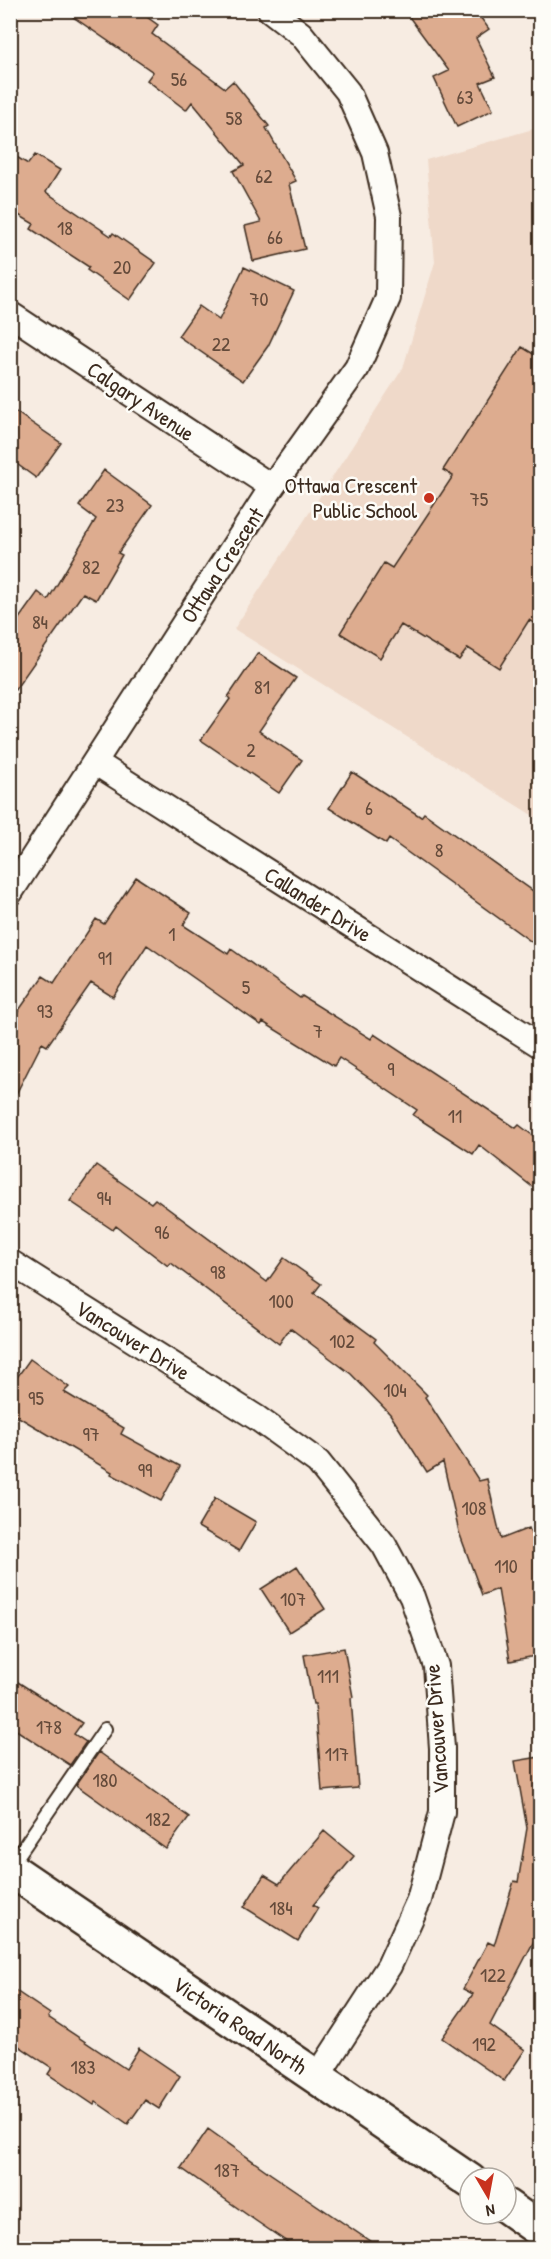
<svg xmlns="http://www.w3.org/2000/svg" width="551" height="2259" font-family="'Patrick Hand',sans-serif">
<rect width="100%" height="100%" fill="#f7ece2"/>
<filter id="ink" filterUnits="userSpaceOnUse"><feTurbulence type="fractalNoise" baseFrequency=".0167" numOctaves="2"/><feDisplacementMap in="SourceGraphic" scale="12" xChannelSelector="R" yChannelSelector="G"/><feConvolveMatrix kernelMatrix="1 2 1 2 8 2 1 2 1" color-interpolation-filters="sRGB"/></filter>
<g filter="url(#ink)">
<path fill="#efd9c9" d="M540,127V820L234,629L403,368L435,262L426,160Z"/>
<path fill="#ddac8f" stroke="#3b2a1e" stroke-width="1.5" d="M63,10H137L158,25L152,34L225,88L233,81L269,126L266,128L296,181L289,184L305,249L253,261L245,226L261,222L233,171L244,165L192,102L186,110L147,80L153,72Z
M404,10H475L489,29L476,38L495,77L480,83L493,110L457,127L434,78L449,71Z
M10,153L28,164L35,155L60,170L46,192L111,236L113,233L156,263L130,300L87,270L89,267L31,229L34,224L10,210Z
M244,267L294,291L268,346L243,381L178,336L199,306L219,320Z
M522,347L540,358V627L529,620L499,668L468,648L459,660L401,625L380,658L340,633L384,563L392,568L453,476L443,470Z
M10,408L61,443L36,478L10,459Z
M104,470L152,505L118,553L122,555L96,600L83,593L10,697V631L38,592L48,600L96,519L79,506Z
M258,653L296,678L259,731L302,760L279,793L201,740L230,699L228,697Z
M352,772L421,817L424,813L540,896V948L389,839L386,844L329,808Z
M136,877L191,913L183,925L228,954L231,949L300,998L302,996L371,1039L374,1034L516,1128L519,1125L540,1141V1193L479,1145L473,1154L413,1115L417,1110L339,1058L334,1066L263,1022L261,1025L147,945L113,997L91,983L47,1046L42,1043L10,1106V1023L43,976L54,983L96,919L104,924Z
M96,1165L151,1203L155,1199L267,1282L284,1258L321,1284L314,1293L376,1339L374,1342L427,1395L425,1397L479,1481L487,1479L501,1539L529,1528L540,1559V1655L510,1661L498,1589L482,1595L459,1532L443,1462L427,1472L390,1414L351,1374L290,1328L279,1344L171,1263L168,1266L116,1226L113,1230L70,1201Z
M30,1359L69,1387L64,1392L124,1428L121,1434L180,1466L161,1501L111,1474L112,1472L10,1412V1387Z
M215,1498L256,1522L239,1551L198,1527Z
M297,1566L325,1609L289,1632L261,1589Z
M344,1648L353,1697L351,1698L358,1788L322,1791L315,1704H313L304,1655Z
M10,1677L82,1723L74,1734L86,1742L70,1765L10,1726Z
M99,1752L189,1817L166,1849L76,1785Z
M540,1757V1943L534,1941L490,2025L525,2050L504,2081L442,2038L473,1994L463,1989L488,1942L494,1945L514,1881L518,1882L527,1828L515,1761Z
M324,1831L354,1856L313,1905L318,1908L298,1941L244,1907L264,1875L279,1884Z
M10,1987L50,2014L48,2017L126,2069L139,2048L180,2076L159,2109L145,2100L128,2124L96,2102L94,2105L48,2074L52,2068L10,2040Z
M208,2129L271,2174L380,2248H296L256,2221L181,2168Z"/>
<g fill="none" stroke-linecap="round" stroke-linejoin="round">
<g stroke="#3b2a1e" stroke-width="16">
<path id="service" d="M10,1867L105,1729"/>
</g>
<g stroke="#3b2a1e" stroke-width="28">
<path id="minor" d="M10,314L272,487
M96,763L540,1045
M10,893L272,487L357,368L388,298L389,216L375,153L348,92L301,34L270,10
M10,1262L257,1418L318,1462L384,1545L412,1597L436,1666L442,1748V1812L419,1900L389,1966L317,2077"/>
</g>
<g stroke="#3b2a1e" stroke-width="38">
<path id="secondary" d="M10,1869L470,2181
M506,2206L540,2230"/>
</g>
<use href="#service" stroke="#fdfcf7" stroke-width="12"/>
<use href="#minor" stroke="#fdfcf7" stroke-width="24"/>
<use href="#secondary" stroke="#fdfcf7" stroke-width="33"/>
</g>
</g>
<circle fill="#c8321e" stroke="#fdfcf7" stroke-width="2" cx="429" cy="498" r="6"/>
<g text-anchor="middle" stroke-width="5" stroke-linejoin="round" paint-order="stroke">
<g font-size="20" fill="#644a3a">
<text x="179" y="86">56</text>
<text x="465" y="104">63</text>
<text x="234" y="125">58</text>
<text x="264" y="183">62</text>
<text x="65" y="235">18</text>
<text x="275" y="244">66</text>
<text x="122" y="274">20</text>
<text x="259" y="306">70</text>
<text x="221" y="351">22</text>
<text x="479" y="506">75</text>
<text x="115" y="512">23</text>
<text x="91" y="574">82</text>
<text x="40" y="629">84</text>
<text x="262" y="694">81</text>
<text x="251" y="757">2</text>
<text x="369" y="815">6</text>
<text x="439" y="857">8</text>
<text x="172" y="941">1</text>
<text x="105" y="965">91</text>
<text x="246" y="994">5</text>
<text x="45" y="1018">93</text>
<text x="318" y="1038">7</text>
<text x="391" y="1076">9</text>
<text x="455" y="1123">11</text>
<text x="104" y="1205">94</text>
<text x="162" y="1239">96</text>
<text x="218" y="1279">98</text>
<text x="281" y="1308">100</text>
<text x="342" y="1348">102</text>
<text x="395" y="1397">104</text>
<text x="36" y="1405">95</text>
<text x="91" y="1441">97</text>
<text x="145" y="1477">99</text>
<text x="474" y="1515">108</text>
<text x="506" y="1573">110</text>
<text x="293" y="1606">107</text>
<text x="328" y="1683">111</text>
<text x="49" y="1734">178</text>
<text x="337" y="1761">117</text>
<text x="105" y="1787">180</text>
<text x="158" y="1826">182</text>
<text x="281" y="1915">184</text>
<text x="493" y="1982">122</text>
<text x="484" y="2051">192</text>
<text x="83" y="2074">183</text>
<text x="227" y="2177">187</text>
</g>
<g font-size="22" fill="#3b2a1e" stroke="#fdfcf7">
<text transform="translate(141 401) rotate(34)" y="8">Calgary Avenue</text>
<text transform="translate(222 565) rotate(-57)" y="8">Ottawa Crescent</text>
<text transform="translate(318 904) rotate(32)" y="8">Callander Drive</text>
<text transform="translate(133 1340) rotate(32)" y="8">Vancouver Drive</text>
<text transform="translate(436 1729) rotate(-94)" y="8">Vancouver Drive</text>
<text transform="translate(240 2025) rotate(34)" y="8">Victoria Road North</text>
</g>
<g font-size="22" fill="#3b2a1e" stroke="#fdfcf7" text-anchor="end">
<text x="417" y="493">Ottawa Crescent<tspan x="417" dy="25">Public School</tspan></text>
</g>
</g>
<rect width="551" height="2259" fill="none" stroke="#fdfcf7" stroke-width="36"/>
<rect x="18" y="18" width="515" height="2223" fill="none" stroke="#3b2a1e" stroke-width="2" filter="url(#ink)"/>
<g transform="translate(488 2196) rotate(170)"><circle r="28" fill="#fdfcf7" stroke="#afa8a0" stroke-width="1.5"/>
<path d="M0-4.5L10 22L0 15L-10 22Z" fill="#c8321e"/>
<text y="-9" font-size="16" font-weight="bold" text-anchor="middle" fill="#3b2a1e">N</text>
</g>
</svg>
